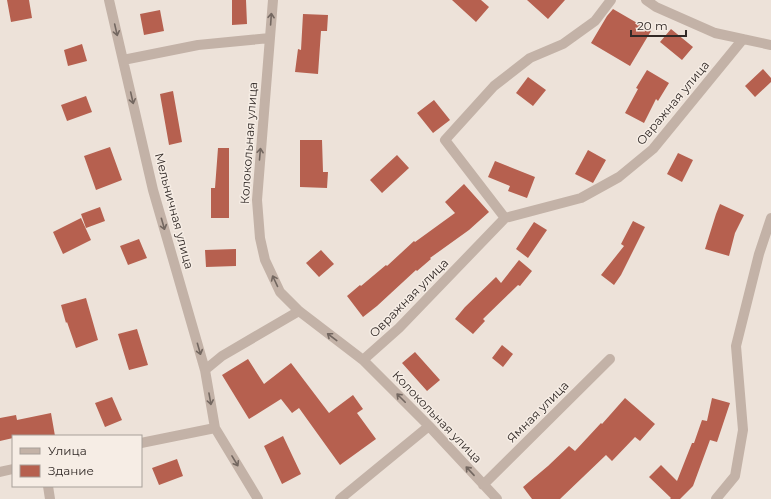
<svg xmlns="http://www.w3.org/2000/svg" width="771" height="499" font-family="Montserrat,sans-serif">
<rect width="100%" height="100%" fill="#ede2d9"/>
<path fill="#b6604f" d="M7,0H29L32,18L11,22Z
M232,0H246L247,24L232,25Z
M452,0H481L489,7L476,22Z
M527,0H565L548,19Z
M613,9L651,31L630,66L591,43L607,16Z
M160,10L164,31L144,35L140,14Z
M303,14L328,15L327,31H321L318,74L295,72L298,49L301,50Z
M671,29L693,47L682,60L660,42Z
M82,44L87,61L68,66L64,50Z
M763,69L771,78V82L755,97L745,86Z
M647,70L669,83L658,101L656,99L644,123L625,113L638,89L636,88Z
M528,77L546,90L533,106L516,93Z
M173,91L182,142L169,145L160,94Z
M86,96L92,112L67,121L61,105Z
M434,100L450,120L433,133L417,113Z
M300,140H322L323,172H328L327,188L300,187Z
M110,147L122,180L96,190L84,156Z
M218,148H229V218H211V188H215Z
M588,150L606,160L593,183L575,174Z
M678,153L693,160L682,182L667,174Z
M397,155L409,168L382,193L370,180Z
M495,161L535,177L527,198L508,191L510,186L488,177Z
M464,184L489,212L469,230L430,258L431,259L417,271L416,270L377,306L363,317L347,296L360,285L361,286L386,265L387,266L414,241L415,242L455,213L445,202Z
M720,204L744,215L735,233L729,256L705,249L716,214Z
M100,207L105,221L86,228L81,214Z
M81,218L91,240L63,254L53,232Z
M633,221L645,227L621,275L614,285L601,275L624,246L621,244Z
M534,222L547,230L528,258L516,249Z
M139,239L147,258L128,265L120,246Z
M236,249V266L206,267L205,250Z
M321,250L334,264L319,277L306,263Z
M519,260L532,271L520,286L518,285L483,319L485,321L473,334L455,319L465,307L496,277L501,283Z
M86,298L98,340L76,348L67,322L66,323L61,305Z
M137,329L148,365L129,370L118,334Z
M502,345L513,354L503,367L492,358Z
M415,352L440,380L427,391L402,363Z
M248,359L264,384L291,363L329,413L353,395L363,409L357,413L376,439L340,465L299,408L292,413L281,399L249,419L222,375Z
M112,397L122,420L105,427L95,403Z
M625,398L655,424L640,441L635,437L612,461L606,455L560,499H532L523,487L548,466L569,446L575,451L601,423L602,424Z
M712,398L730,403L717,442L710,440L693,486L680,499H670L671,498L649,477L661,465L677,481L692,443H694L702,420L707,421Z
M51,413L55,436H13V438L0,441V418L16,415L17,420Z
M283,436L301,474L282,484L264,446Z
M177,459L183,476L159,485L152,468Z"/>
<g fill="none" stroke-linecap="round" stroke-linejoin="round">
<path stroke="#c3b2a7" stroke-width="10" d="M109,0L153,190L205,370L215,428L258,499
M273,0L257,200L260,238L265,260L280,292L299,311L363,360L429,426L497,499
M646,0L656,7L715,33L771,45
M123,60L198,45L270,38
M505,218L445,140L494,86L530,58L563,44L595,21L611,0
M363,360L399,328L505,218L581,198L619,177L653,149L743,39
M205,370L222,356L299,311
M141,443L215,428
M0,472L13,469
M483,485L610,359
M48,486L50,499
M340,499L429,426
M716,499L735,476L743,430L736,346L759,254L771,218"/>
</g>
<defs><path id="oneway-shaft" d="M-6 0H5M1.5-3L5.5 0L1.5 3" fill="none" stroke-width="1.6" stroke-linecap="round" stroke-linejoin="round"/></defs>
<g stroke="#736760">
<use href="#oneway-shaft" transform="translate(271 19) rotate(-86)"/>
<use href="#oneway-shaft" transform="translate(116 30) rotate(77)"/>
<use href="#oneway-shaft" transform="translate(132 98) rotate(77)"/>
<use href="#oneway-shaft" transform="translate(260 154) rotate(-85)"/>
<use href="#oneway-shaft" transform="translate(163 224) rotate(74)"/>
<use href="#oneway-shaft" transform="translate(275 281) rotate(-115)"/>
<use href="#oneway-shaft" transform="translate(332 337) rotate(-143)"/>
<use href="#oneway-shaft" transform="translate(199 349) rotate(74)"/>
<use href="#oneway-shaft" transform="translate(401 398) rotate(-135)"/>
<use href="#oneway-shaft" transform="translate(210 399) rotate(80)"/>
<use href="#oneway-shaft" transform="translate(235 461) rotate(59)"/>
<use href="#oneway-shaft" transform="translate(470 471) rotate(-133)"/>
</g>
<g text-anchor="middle" stroke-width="3" stroke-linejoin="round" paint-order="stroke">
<g font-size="12" fill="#312926" stroke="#f6ede5">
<text transform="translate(673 103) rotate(-50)" y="4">Овражная улица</text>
<text transform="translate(249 143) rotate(-86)" y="4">Колокольная улица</text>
<text transform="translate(174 211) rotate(75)" y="4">Мельничная улица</text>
<text transform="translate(409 298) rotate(-45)" y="4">Овражная улица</text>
<text transform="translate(538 412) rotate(-45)" y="4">Ямная улица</text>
<text transform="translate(437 417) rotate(46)" y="4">Колокольная улица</text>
</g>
</g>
<rect x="12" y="435" width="130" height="52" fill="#f6ede5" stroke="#a79f99"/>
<rect x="20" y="448" width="20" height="6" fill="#c3b2a7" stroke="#a79f99"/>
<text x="48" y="455" font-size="12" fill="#312926">Улица</text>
<rect x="20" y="465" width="20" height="12" fill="#b6604f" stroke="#a79f99"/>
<text x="48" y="475" font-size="12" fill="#312926">Здание</text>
<path d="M631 30v6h55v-6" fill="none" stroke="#312926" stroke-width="2"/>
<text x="637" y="30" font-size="12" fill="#312926" stroke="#f6ede5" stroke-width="3" paint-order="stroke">20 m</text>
</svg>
